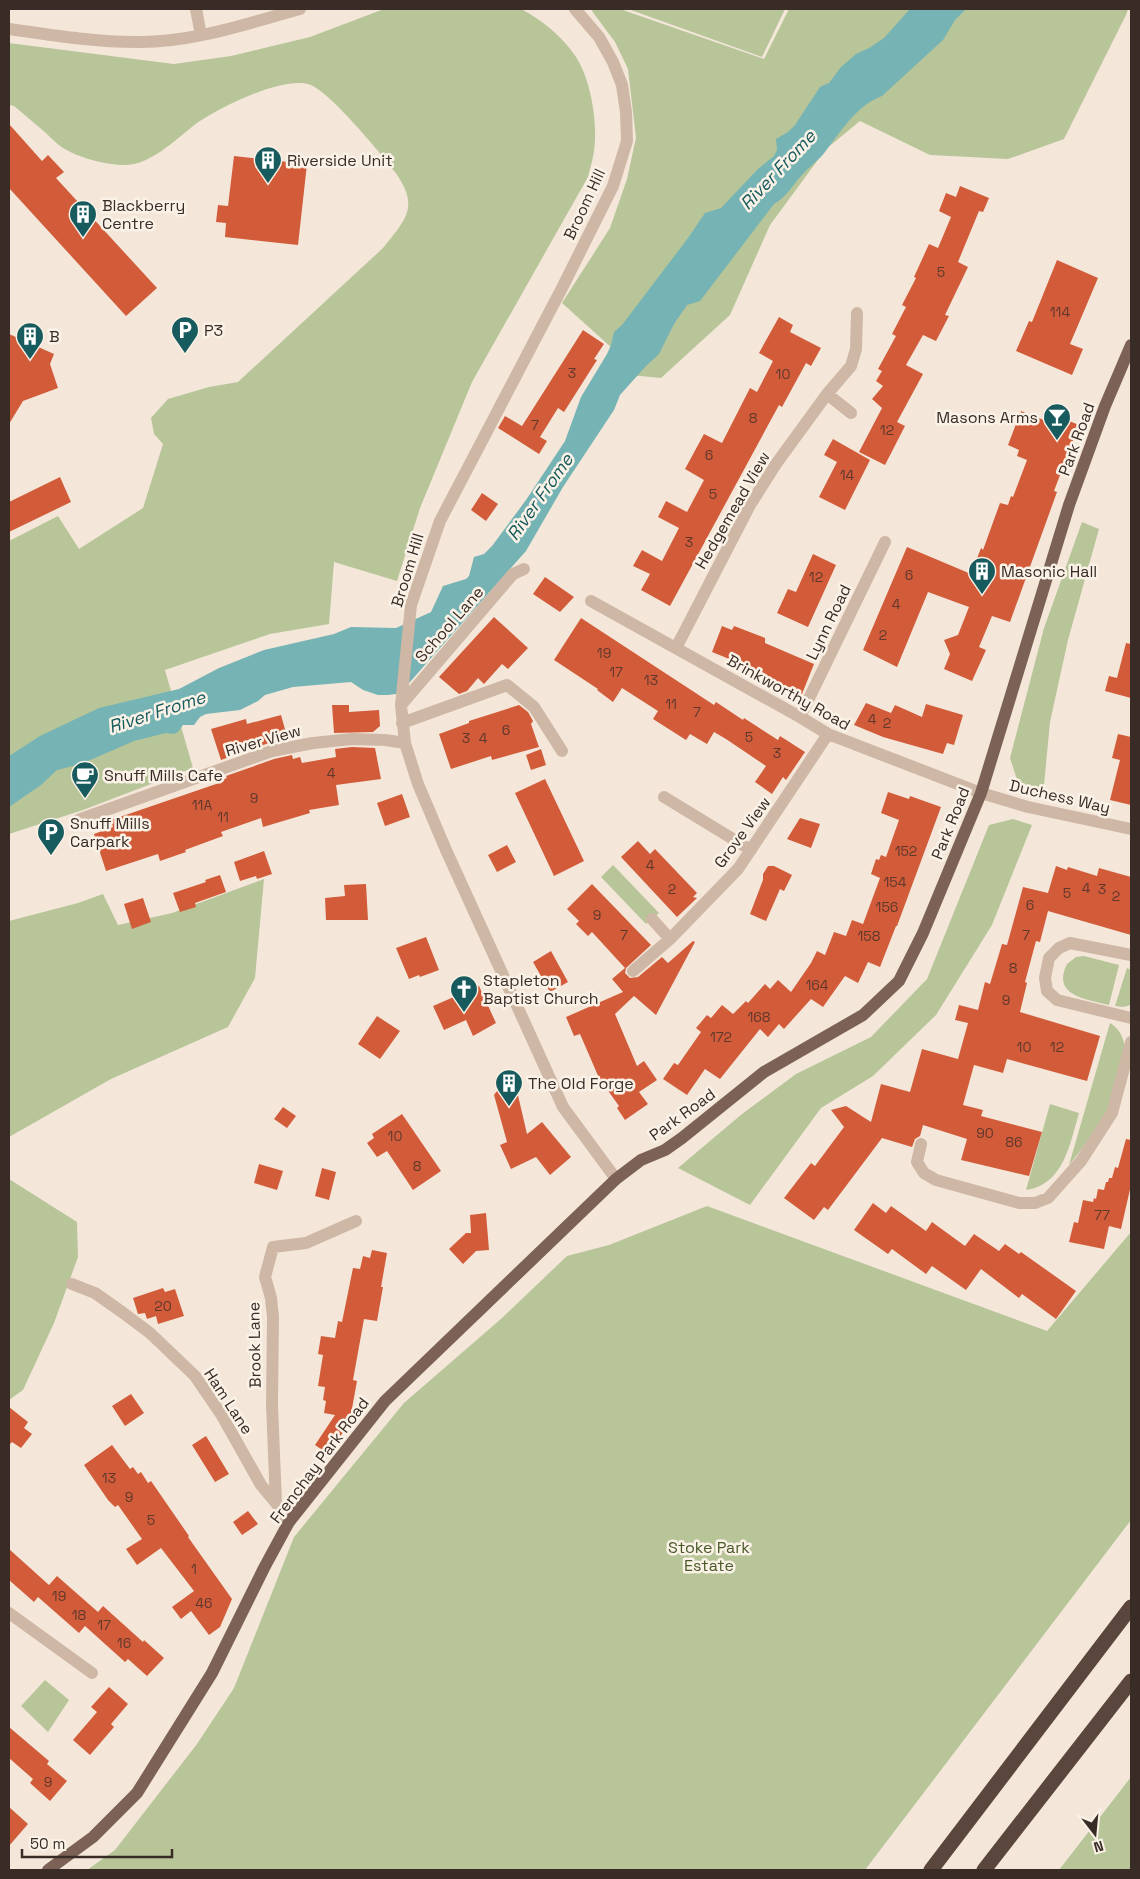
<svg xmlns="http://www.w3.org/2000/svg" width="1140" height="1879" font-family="'Space Grotesk',sans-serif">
<rect width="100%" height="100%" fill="#f4e7da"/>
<path fill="#b7c599" d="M384,9H521C542,20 562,36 576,57C591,80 598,123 594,151C593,159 590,168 588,177L472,382L420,508L397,581L334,562L329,624L270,634L165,670L193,768L83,810L9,834V541L58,516L79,549L143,508L163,444L154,434L151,418L168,399L209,387L238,382L383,248C406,219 420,207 395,172C381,154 328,89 308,84C280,77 215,109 193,126C174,141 150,165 125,165C106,165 79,158 63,148C57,144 51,138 46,133C35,124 25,115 14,106L9,105V43L174,64L231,56L310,37Z
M593,9H620L764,59L789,9H1128L1126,15L1064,139L1008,159L930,155L860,121L826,149L770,225L730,315L661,378L630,375L612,348L562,303L610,228L627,179L636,138L628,69L615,42L592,11Z
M628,9H785L762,57Z
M1082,522L1099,529L1068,640L1050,722L1043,796L1021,792L1010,758L1044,628Z
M1013,819L1032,825L992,925L936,1015L873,1076L821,1108L750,1205L678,1168L742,1114L796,1074L871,1037L927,979L989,825Z
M613,865L659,913L646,924L601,877Z
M264,879L255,978L228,1027L111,1079L9,1137V921L78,903L103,894L118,925L172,913Z
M1084,956L1119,965L1109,1005C1087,999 1051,996 1067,964L1076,957Z
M1127,968L1131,970V1005L1123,1007L1115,1006Z
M1110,1023C1119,1028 1124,1038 1125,1049C1125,1057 1112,1099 1108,1108C1098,1128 1084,1147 1069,1165Z
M1050,1104L1079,1113C1070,1143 1064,1185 1026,1190Z
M9,1179L77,1222L78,1257L54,1323L23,1390L9,1400Z
M707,1206L1047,1331L1131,1232V1520L865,1870H87L115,1850L197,1744L234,1688L294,1537L404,1403L502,1318L567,1256L609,1245Z
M45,1680L69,1700L48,1732L21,1706Z
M1131,1777V1870H1059Z"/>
<path fill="#76b3b4" d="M910,9H966L955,20L943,40L882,96C857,105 841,131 825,152C819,160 810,166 803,174C793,184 787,197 774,204L700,301L687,305L674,324L659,354L646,366L620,395L614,410L563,487L526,551L409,683L396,694L388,695H378L363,690L351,682L293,687L265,695L258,701L240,710L206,714L200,717L194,725H183L178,732L174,734L166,733L134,741L81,764L57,770L41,785L9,807V756L40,736L99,708L179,689L219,668L264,650L334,634L351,627L396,628L431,612L443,586L466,579L469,576L474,557L484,554L492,546L526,500L565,441L581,397L607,354L611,345L614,332L622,325L688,238L705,213L721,208L758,169L774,156L777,150L776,139L788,132L795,125L820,87L829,83L841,67L856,54L869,48L884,38Z"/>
<path fill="#d25c3a" d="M9,124L42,161L48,155L64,172L56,178L157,288L126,316L9,188Z
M234,156L307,164L298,245L225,237L226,223L216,222L218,205L228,206Z
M960,186L989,198L983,212L979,211L958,262L968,267L945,315L949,316L936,341L923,335L906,365L923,374L897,422L905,426L885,465L859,452L882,408L872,399L883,386L876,381L882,371L878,369L896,336L892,334L906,307L902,305L916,278L914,277L929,244L938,248L951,217L939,211L946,193L956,197Z
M1057,260L1098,278L1070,344L1083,349L1072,375L1016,351L1029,321L1032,322Z
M779,317L793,325L790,332L821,348L811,366L806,363L782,407L779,405L670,606L641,590L650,574L633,566L642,550L662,561L679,528L658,517L666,501L687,512L704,480L685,469L704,434L722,443L750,388L757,392L773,361L759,353Z
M583,330L604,344L594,359L597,360L564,412L558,408L540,437L547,441L539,454L498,428L505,416L522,426Z
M9,334L54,354L50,364L58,388L23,401L9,424Z
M1021,411L1049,422L1052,414L1079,425L1054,491L1057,492L1010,622L992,616L979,647L986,650L972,681L944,669L950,654L944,640L958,635L969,607L928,592L897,667L863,650L907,547L971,574L981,548L983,550L1000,503L1008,505L1011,496L1013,497L1027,460L1017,456L1019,450L1008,445Z
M833,439L870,460L845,510L819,497L837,462L824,455Z
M60,477L71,502L9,532V502Z
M482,493L498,504L486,521L471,510Z
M813,554L836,565L808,627L777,613L788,589L796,592Z
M545,577L574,597L560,612L533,594Z
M494,617L528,648L508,669L502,664L484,684L478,678L467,691L459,694L439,677Z
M581,618L714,705L716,702L743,720L744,718L778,740L780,736L805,752L786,780L783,777L772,794L755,782L766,766L726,739L714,732L707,744L690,734L686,740L653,719L658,711L622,688L613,702L597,690L598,689L554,660Z
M722,626L732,630L734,626L765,638V643L814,664L802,694L742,669L744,665L712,652Z
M1126,643L1131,644V698L1105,691L1109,676L1117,678Z
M866,703L891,713L895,705L922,717L926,704L963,715L954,745L947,743L943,754L883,737L854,725Z
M332,705H349V712L379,710L380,726L373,732L334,733Z
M519,705L528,712L533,721L531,724L539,747L492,760L491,756L451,769L439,734L469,723V721Z
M281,715L288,740L269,743L221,760L211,729L246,719L247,724Z
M1118,734L1131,737V805L1110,800L1120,760L1112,758Z
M352,747L375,748L381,779L336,785L339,805L309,810L310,813L263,827L261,818L221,832L223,836L185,850L186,852L160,861L158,854L106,871L94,834L113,827L111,820L219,783L218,781L227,778L226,776L274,759L292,755L293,759L300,757L302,763L336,757L335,749Z
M541,749L546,765L531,770L526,755Z
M545,779L584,861L554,876L515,793Z
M888,792L909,799L910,796L941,807L897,926H896L880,967L868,962L858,983L845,976L823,1007L811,999L784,1029L779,1024L768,1037L760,1029L720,1079L705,1069L687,1095L663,1079L674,1063L678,1065L701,1032L696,1028L707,1015L711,1018L722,1005L733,1014L746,1001L748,1003L765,984L770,989L778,980L791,992L811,963L817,951L825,955L834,932L846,936L852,920L863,924L880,878L871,874L876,859L879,860L881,855L886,857L899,820L881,813Z
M402,794L410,817L385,826L377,803Z
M800,818L820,824L811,848L787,839Z
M638,841L650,854L655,849L697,893L693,897L697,898L677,917L621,857Z
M507,845L516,862L497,872L488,855Z
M264,851L272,874L257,879L256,876L240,881L234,862Z
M768,866H774L792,875L784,891L780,889L766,921L750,914L763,880V874Z
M1056,866L1067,870L1068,867L1097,876L1099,868L1131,877V935L1048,911L1040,942L1036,941L1025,982L1027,983L1020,1012L1100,1036L1087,1081L1007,1059L1003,1073L974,1065L963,1105L983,1110L981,1116L1042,1132L1029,1176L961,1160L967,1139L923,1125L920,1136L915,1139L912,1147L882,1138L828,1210L824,1207L814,1220L784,1198L811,1163L815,1166L844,1127L831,1110L846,1106L871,1122L881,1084L910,1092L922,1049L958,1059L968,1023L955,1020L959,1005L978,1010L985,982L990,984L1002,944L1007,945L1023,887L1048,893Z
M220,875L226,892L195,903L196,907L180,912L173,893L206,882L205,880Z
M366,884L368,920H326L325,898L345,896L344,885Z
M592,884L651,945L626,968L625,973L630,978L638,977L662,957L668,963L693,941L695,942L656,1015L634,996L615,1014L637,1066L644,1061L657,1080L639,1092L648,1104L625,1120L617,1108L619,1106L599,1078L580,1034L574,1036L566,1017L623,992L612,979L625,968L592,932L588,936L576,924L579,921L567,909Z
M143,898L151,922L132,929L124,904Z
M426,937L439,970L420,977L419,975L409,979L396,948Z
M551,951L568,982L550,992L533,962Z
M479,986L496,1023L473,1036L466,1020L444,1030L433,1006Z
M377,1016L400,1031L380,1059L358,1044Z
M505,1080L517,1091L527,1134L542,1122L571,1157L550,1175L536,1157L511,1169L500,1145L507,1142L494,1095Z
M283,1107L296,1116L287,1128L274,1119Z
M402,1114L441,1171L413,1190L387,1151L377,1157L367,1143L374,1138L372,1134Z
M1126,1139L1131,1140V1185L1121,1229L1109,1226L1104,1249L1069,1242L1074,1222L1078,1223L1083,1200L1093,1202L1094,1198L1096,1199L1098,1189L1104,1190L1106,1182H1108L1109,1178H1112L1115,1167L1118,1168Z
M259,1164L283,1171L277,1190L254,1183Z
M322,1168L336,1172L329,1200L315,1196Z
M873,1203L886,1213L891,1206L926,1231L932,1222L965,1246L974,1234L999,1251L1005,1244L1019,1254L1021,1252L1076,1291L1056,1319L1022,1294L1019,1298L981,1269L966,1290L932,1266L926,1274L892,1249L888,1254L854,1230Z
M486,1213L489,1250L476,1251L463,1264L449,1249L466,1233H471L470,1215Z
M372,1250L387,1253L381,1287H383L377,1321L364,1319L353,1380L357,1381L351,1414H348L346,1428L328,1454L315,1445L335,1415L324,1413L326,1401L323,1400L325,1387L318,1386L323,1355L318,1354L321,1336L335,1338L338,1321L342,1322L353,1268L360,1269L363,1256L370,1258Z
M163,1288L165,1292L175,1289L184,1316L158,1324L156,1316L147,1319L145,1313L138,1314L133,1298Z
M131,1394L144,1413L125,1426L112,1406Z
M9,1407L28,1422L24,1428L32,1434L21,1448L12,1442L9,1445Z
M206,1436L229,1474L215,1482L192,1445Z
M112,1445L130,1469L133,1467L138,1474L141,1472L148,1483L151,1481L189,1536L188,1537L232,1599L220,1627L209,1635L191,1611L181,1619L172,1607L194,1591L161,1548L137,1565L126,1549L142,1539L118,1505L115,1507L108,1500L84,1465Z
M248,1511L258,1524L242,1535L233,1522Z
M9,1549L49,1585L57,1576L98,1612L103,1606L143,1642L144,1640L164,1658L147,1676L128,1659L125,1662L85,1626L79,1633L38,1597L34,1602L9,1580Z
M109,1687L128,1704L111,1724L114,1727L90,1755L73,1740L97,1712L91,1707Z
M9,1727L49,1761L47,1764L67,1781L50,1801L30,1783L33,1779L9,1758Z
M9,1807L28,1824L9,1846Z"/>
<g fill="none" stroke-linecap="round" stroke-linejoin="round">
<path stroke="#ceb7a5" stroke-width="12" d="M196,9L201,35
M575,9L599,37L613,62L622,85L626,112L627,141L613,186L562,288L440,521L411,605L401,705L405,743L418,784L446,850L563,1107L616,1179
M9,29C51,35 95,42 137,42C192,43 248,23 300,9
M827,394L851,413
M591,601L800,717L828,734L981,793L1028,807L1131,829
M676,648L750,505L776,464L827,394L851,366L856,349L857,313
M401,705L513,574L524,569
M800,717L885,542
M402,723L507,685L534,707L562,751
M664,797L751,850
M78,820L272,751L313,743L352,739L385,740L405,743
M652,919L670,939
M1131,955L1070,943L1059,948L1049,958L1045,978L1047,991L1057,1000L1131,1018
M633,971L670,939L738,869L828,734
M921,1144L917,1162L924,1173L936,1180L1019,1203H1035L1048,1198L1081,1161L1112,1113L1131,1042
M72,1284L95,1293L122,1312L150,1333L195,1376L221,1414L261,1485L276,1503L289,1522
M276,1503L272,1405L273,1317L271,1298L265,1277L273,1247L306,1243L356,1221
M9,1613L92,1673"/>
<path stroke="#7c6256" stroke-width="12" d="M48,1870L93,1837L137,1793L212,1673L264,1568L289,1522L385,1401L616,1179L641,1160L665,1150L682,1138L764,1072L863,1015L899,981L923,933L981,793L1069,505L1105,406L1131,345"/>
<path stroke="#5a463d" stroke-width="15" d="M931,1870L1131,1607
M984,1870L1131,1681"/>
</g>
<defs>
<g id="building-pin" transform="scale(1.4375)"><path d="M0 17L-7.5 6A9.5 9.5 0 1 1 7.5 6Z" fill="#185b5e" stroke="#fbf2e7"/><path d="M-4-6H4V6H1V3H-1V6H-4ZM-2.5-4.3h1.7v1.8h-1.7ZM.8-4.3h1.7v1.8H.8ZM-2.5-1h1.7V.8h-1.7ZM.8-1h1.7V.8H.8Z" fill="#fff"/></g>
<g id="parking-pin" transform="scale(1.4375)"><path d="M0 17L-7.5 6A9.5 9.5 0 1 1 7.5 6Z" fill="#185b5e" stroke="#fbf2e7"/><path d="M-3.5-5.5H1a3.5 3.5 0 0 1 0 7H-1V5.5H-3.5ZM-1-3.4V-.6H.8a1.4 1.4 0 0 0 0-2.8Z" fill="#fff"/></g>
<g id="bar-pin" transform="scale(1.4375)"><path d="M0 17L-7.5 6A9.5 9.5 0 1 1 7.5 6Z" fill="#185b5e" stroke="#fbf2e7"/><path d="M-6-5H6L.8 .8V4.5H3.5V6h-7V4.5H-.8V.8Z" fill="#fff"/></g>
<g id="cafe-pin" transform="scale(1.4375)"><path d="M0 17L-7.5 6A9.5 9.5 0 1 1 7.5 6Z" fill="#185b5e" stroke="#fbf2e7"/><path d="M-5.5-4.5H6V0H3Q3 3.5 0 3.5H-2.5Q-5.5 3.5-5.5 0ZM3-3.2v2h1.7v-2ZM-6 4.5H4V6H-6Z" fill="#fff"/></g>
<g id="church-pin" transform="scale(1.4375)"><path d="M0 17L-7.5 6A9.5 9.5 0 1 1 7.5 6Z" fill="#185b5e" stroke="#fbf2e7"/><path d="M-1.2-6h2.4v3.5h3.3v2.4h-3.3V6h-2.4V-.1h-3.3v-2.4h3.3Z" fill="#fff"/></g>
</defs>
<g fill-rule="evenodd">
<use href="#building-pin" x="268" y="160"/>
<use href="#building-pin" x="83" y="214"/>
<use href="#parking-pin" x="185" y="330"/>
<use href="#building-pin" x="30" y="336"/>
<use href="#bar-pin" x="1057" y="417"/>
<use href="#building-pin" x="982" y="571"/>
<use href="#cafe-pin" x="85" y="775"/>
<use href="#parking-pin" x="51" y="832"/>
<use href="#church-pin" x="464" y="989"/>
<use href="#building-pin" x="509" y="1083"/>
</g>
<g text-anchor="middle" stroke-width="5" stroke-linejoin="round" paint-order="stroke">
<g font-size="14" fill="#5f382c">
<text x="941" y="277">5</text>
<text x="1060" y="317">114</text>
<text x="572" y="378">3</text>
<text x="783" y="379">10</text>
<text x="753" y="423">8</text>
<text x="535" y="430">7</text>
<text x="887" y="435">12</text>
<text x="709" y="460">6</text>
<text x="847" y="480">14</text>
<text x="713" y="499">5</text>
<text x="689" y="547">3</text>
<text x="909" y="580">6</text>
<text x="816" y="582">12</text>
<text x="896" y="609">4</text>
<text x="883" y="640">2</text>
<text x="604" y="658">19</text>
<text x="616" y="677">17</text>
<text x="651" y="685">13</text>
<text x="671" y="709">11</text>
<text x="697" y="717">7</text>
<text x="872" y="724">4</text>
<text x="887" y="728">2</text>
<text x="506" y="735">6</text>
<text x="749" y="742">5</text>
<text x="466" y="743">3</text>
<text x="483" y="743">4</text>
<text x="777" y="758">3</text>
<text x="331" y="778">4</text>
<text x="254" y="803">9</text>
<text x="202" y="810">11A</text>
<text x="223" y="822">11</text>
<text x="906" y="856">152</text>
<text x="650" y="870">4</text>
<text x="895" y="887">154</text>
<text x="1086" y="893">4</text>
<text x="672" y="894">2</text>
<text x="1102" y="894">3</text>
<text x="1067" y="898">5</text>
<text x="1116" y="901">2</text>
<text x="1030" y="910">6</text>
<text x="887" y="912">156</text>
<text x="597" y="920">9</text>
<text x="624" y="940">7</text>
<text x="1026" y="940">7</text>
<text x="869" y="941">158</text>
<text x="1013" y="973">8</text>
<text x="817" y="990">164</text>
<text x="1006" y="1005">9</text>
<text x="759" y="1022">168</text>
<text x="721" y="1042">172</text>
<text x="1024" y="1052">10</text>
<text x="1057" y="1052">12</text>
<text x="985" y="1138">90</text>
<text x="395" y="1141">10</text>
<text x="1014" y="1147">86</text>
<text x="417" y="1171">8</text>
<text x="1102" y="1220">77</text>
<text x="163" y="1311">20</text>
<text x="109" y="1483">13</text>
<text x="129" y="1502">9</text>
<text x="151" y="1525">5</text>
<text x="194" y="1574">1</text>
<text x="59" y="1601">19</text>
<text x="204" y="1608">46</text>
<text x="79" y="1620">18</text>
<text x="104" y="1630">17</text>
<text x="124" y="1648">16</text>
<text x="48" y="1787">9</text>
</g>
<g font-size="16" fill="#392c27" stroke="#fbf2e7" text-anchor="start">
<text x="287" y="166">Riverside Unit</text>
<text x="102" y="211">Blackberry<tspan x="102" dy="18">Centre</tspan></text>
<text x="204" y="336">P3</text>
<text x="49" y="342">B</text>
<text x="1038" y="423" text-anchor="end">Masons Arms</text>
<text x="1001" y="577">Masonic Hall</text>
<text x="104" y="781">Snuff Mills Cafe</text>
<text x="70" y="829">Snuff Mills<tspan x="70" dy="18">Carpark</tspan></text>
<text x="483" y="986">Stapleton<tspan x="483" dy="18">Baptist Church</tspan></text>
<text x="528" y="1089">The Old Forge</text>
</g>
<g font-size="16" fill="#392c27" stroke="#fbf2e7">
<text transform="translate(584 204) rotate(-65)" y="6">Broom Hill</text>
<text transform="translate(1076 439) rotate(-70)" y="6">Park Road</text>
<text transform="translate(732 510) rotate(-60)" y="6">Hedgemead View</text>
<text transform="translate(407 570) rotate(-73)" y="6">Broom Hill</text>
<text transform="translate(828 622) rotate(-64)" y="6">Lynn Road</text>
<text transform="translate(449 624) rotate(-49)" y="6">School Lane</text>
<text transform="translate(789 692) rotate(29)" y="6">Brinkworthy Road</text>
<text transform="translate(263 740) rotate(-16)" y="6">River View</text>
<text transform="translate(1060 796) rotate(13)" y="6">Duchess Way</text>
<text transform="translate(950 823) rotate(-68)" y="6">Park Road</text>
<text transform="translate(742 832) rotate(-54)" y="6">Grove View</text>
<text transform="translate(682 1114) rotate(-36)" y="6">Park Road</text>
<text transform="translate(254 1345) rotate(-91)" y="6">Brook Lane</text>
<text transform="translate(229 1401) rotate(57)" y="6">Ham Lane</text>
<text transform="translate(319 1460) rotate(-53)" y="6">Frenchay Park Road</text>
</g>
<g font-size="16" fill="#485928" stroke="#fbf2e7">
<text x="709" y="1553">Stoke Park<tspan x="709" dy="18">Estate</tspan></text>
</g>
<g font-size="18" font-style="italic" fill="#185b5e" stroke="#fbf2e7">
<text transform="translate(778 170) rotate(-47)" y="6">River Frome</text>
<text transform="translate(540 497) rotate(-55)" y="6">River Frome</text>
<text transform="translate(157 712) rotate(-18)" y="6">River Frome</text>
</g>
</g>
<rect width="1140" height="1879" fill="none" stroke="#392c27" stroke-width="20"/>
<g transform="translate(1095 1834) rotate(164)" stroke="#fbf2e7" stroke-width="4" paint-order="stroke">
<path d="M0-4L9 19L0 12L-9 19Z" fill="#392c27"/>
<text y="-8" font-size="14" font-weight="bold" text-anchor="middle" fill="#392c27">N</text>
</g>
<path d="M22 1849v8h150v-8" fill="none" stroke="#392c27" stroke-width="2.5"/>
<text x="30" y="1849" font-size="15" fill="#392c27" stroke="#fbf2e7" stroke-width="4" paint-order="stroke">50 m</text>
</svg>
